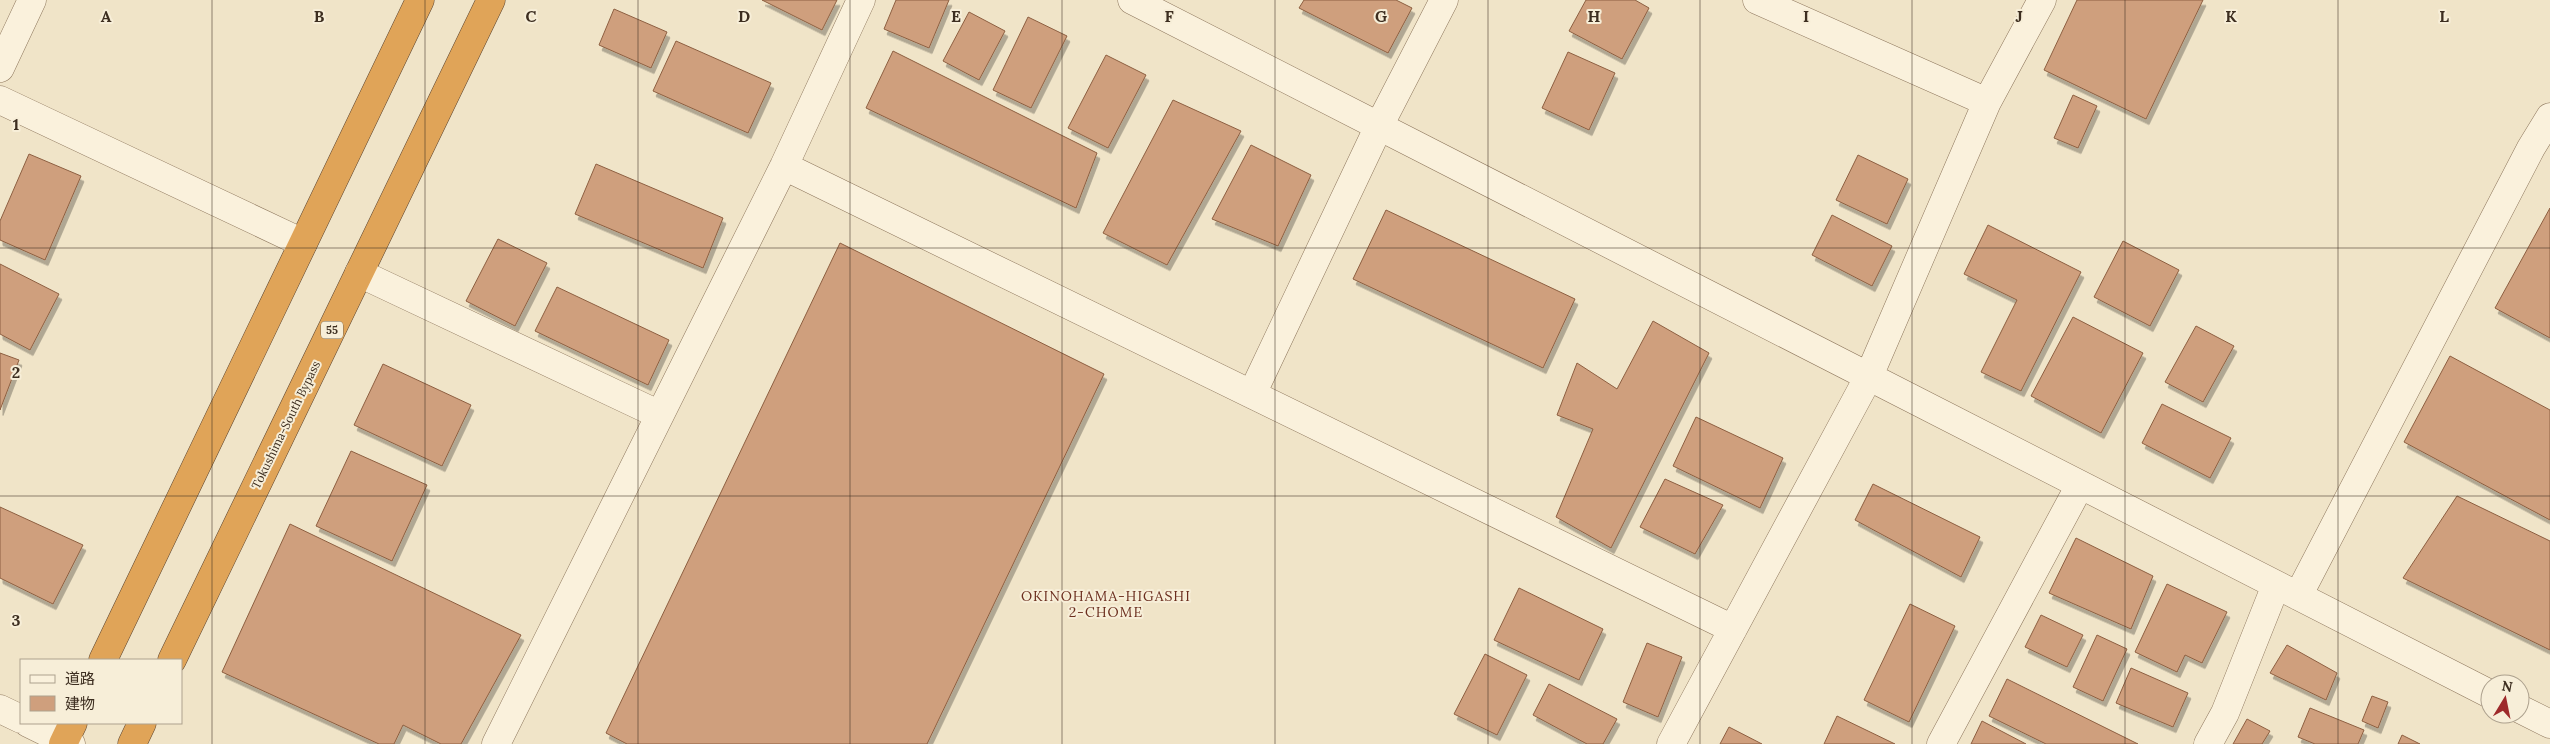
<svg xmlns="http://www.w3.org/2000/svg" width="2550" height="744" font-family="Lora,'Noto Sans JP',serif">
<defs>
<filter id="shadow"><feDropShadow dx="3" dy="5.5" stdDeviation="0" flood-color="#0004"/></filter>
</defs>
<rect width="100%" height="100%" fill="#f0e4c8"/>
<path fill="#cf9f7d" stroke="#8d5f41" filter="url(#shadow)" d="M762,0H837L822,30Z
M896,0H949L929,48L884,29Z
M1304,0H1396L1412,8L1388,53L1299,8Z
M1586,0H1635L1649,8L1622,59L1569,31Z
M2077,0H2203L2146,119L2044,70Z
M614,9L667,32L651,68L599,45Z
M969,12L1005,31L979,80L943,61Z
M1028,17L1067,36L1031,108L993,90Z
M676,41L771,83L748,133L653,91Z
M893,51L1097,153L1076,208L866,108Z
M1568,52L1615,73L1589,130L1542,108Z
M1106,55L1146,75L1108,148L1068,128Z
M2073,95L2097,106L2078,148L2054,138Z
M1173,100L1241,131L1167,265L1103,233Z
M1251,145L1311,175L1278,246L1212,219Z
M29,154L81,176L45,260L0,240V221Z
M1858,155L1908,179L1887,224L1836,200Z
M596,164L723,218L703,268L575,214Z
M2550,208V338L2495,308Z
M1386,210L1575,299L1543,368L1353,279Z
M1832,215L1892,246L1872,286L1812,255Z
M1988,225L2081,272L2021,391L1981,372L2017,300L1964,274Z
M498,239L547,263L515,326L466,301Z
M2123,241L2179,270L2150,326L2094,297Z
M840,243L1104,374L927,744H627L606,733Z
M0,264L59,294L30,350L0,334Z
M557,287L669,340L648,385L535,331Z
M2073,317L2143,353L2101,433L2031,396Z
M1653,321L1709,353L1611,548L1556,517L1593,429L1557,415L1577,363L1617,389Z
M2196,326L2234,346L2203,402L2165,382Z
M0,353L19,360L0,410Z
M2450,356L2550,410V520L2404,442Z
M383,364L471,405L442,466L354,425Z
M2162,404L2231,438L2210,478L2142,443Z
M1696,417L1783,458L1760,508L1673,466Z
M351,451L427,485L392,561L316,526Z
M1665,479L1723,505L1695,554L1640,527Z
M1873,484L1980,537L1961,577L1855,520Z
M2457,496L2550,541V650L2403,578Z
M0,507L83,545L53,604L0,578Z
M290,524L521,635L461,744H441L403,725L394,744H379L222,672Z
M2076,538L2153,576L2131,629L2049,593Z
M2167,584L2227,612L2202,663L2185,655L2177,672L2135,652Z
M1519,588L1603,629L1579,680L1494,640Z
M1910,604L1955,626L1909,722L1864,700Z
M2041,615L2083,635L2067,667L2025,647Z
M2097,635L2127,649L2103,701L2073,687Z
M1647,643L1682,657L1658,717L1623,702Z
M2287,645L2337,673L2326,700L2270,673Z
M1485,654L1527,675L1497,735L1454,714Z
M2131,668L2188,693L2173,727L2116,703Z
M2007,679L2138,744H2046L1989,716Z
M1549,684L1617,719L1603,744H1587L1533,715Z
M2372,696L2388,702L2378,728L2362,721Z
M2310,708L2364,730L2358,744H2315L2298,737Z
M1837,716L1895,744H1824Z
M2247,719L2270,731L2262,744H2233Z
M1982,721L2026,744H1971Z
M1729,727L1762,744H1720Z
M2402,735L2420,744H2398Z"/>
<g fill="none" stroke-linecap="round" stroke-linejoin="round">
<g stroke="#8d765c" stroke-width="29">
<path id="minor" d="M1132,0L2490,694
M1757,0L1987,102
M0,68L32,0
M0,100L303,243
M784,166L1733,629
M359,273L660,415
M1252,394L1379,126L1444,0
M2298,596L2531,148L2550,117
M0,709L21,719
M2520,709L2550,724
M28,723L71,744
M496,744L784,166L861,0
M1671,744L1869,376L1987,102L2042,0
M1941,744L2080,485
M2208,744L2225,713L2276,585"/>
</g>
<g stroke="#5b4430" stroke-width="29">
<path id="highway" d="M103,660L420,0
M172,660L491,0
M63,744L73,723
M132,744L142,723"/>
</g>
<use href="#minor" stroke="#faf1dc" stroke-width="28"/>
<use href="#highway" stroke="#e0a458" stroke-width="28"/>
</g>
<path fill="none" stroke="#3d2e20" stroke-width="1" stroke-opacity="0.55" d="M212,0V744M425,0V744M638,0V744M850,0V744M1062,0V744M1275,0V744M1488,0V744M1700,0V744M1912,0V744M2125,0V744M2338,0V744M0,248H2550M0,496H2550"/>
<g text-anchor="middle" stroke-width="4" stroke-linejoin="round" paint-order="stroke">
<rect fill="#f7eed8" stroke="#756857" stroke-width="1" x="321" y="321.5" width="22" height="17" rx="4"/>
<g font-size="11" font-weight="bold" fill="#3d2e20">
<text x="332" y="334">55</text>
</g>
<g font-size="12" fill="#3d2e20" stroke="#f7eed8">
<text transform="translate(286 425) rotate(-64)" y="4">Tokushima-South Bypass</text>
</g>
<g font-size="14" letter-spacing="1" fill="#6b2e1e" stroke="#f7eed8">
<text x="1106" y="601">OKINOHAMA-HIGASHI<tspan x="1106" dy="16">2-CHOME</tspan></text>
</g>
</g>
<g font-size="16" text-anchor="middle" font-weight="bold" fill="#3d2e20" stroke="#f7eed8" stroke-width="4" stroke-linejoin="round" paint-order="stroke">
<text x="106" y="22">A</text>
<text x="319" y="22">B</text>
<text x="531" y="22">C</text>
<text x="744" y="22">D</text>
<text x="956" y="22">E</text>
<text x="1169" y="22">F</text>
<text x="1381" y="22">G</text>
<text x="1594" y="22">H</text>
<text x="1806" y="22">I</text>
<text x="2019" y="22">J</text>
<text x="2231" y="22">K</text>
<text x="2444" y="22">L</text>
<text x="16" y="130">1</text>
<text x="16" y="378">2</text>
<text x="16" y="626">3</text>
</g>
<rect x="20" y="659" width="162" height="65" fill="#f7eed8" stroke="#ada18e"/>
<rect x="30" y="675" width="25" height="8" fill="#faf1dc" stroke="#ada18e"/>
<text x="65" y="684" font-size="15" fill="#3d2e20">道路</text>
<rect x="30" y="696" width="25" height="15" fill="#cf9f7d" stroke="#ada18e"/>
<text x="65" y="709" font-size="15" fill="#3d2e20">建物</text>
<g transform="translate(2505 699) rotate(10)"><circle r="24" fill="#f7eed8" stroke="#ada18e"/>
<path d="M0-4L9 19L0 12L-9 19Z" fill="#9e2a2b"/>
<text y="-8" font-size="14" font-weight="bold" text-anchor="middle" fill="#3d2e20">N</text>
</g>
</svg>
